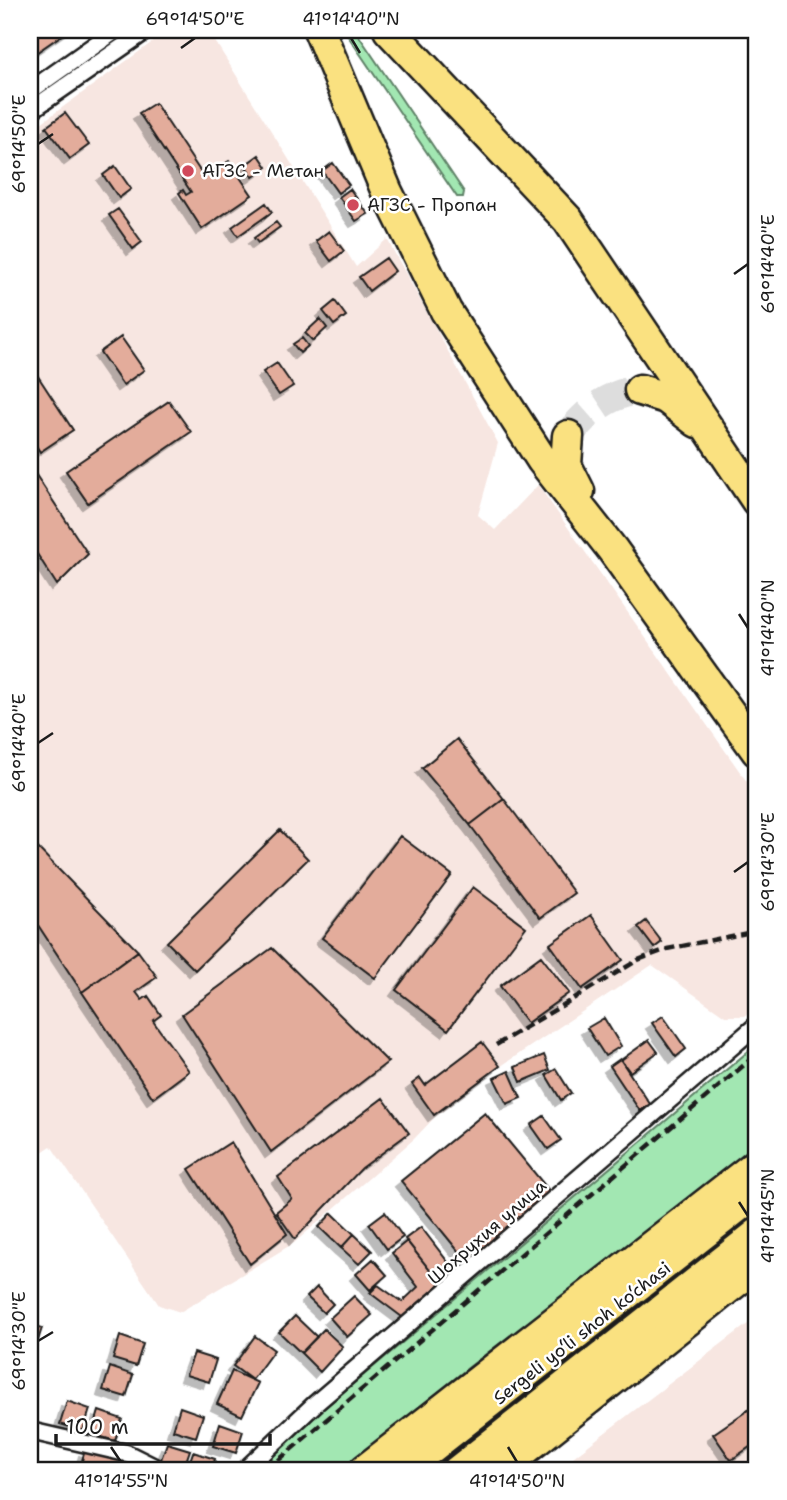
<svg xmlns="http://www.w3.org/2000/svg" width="787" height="1500" font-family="'Shantell Sans',sans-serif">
<defs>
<filter id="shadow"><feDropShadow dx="-6" dy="6" stdDeviation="0" flood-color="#0004"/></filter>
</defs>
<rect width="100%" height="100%" fill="#fff"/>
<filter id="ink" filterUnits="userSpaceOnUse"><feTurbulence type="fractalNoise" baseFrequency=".0143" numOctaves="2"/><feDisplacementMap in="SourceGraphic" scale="14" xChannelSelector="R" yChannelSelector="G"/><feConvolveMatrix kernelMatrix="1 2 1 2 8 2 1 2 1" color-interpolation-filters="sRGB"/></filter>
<g filter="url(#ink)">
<path fill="#f7e6e1" d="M169,30H208L356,267L387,239L498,443L478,515L495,530L538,485L757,796V1005L745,1016H725L652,965L504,1064L435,1117L414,1139L294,1243L180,1312L159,1305L51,1146L30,1160V131Z
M757,1317V1470H556L724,1342Z"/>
<path fill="#a2e7b2" stroke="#5f8267" stroke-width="2" d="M344,30H355L464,192L463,197H457Z
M757,1044V1146L469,1367L342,1470H251Z"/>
<path fill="#e3ac9b" stroke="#1c1c1c" stroke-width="2" filter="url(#shadow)" d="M30,30H69L30,57Z
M155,103L204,177L229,161L252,195L202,229L179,193L183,190L186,195L191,192L139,113Z
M65,113L89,145L70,159L46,127Z
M259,155L267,167L253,177L245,165Z
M333,163L349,185L338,193L322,171Z
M115,166L131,189L119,198L103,175Z
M350,189L368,214L356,221L339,197Z
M266,203L272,212L238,236L232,227Z
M118,209L142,242L133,249L109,215Z
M276,222L280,227L258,243L254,238Z
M329,231L344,251L331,261L316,241Z
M386,258L395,271L369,291L359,277Z
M335,301L346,316L334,325L323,311Z
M320,319L327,328L313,341L305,333Z
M121,337L144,370L123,385L100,352Z
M302,338L308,346L300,353L293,344Z
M277,363L293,386L279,395L263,372Z
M30,364L73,430L40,452L30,436Z
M169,401L191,432L88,503L66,471Z
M30,466L88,554L57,585L30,543Z
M457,739L504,799L470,825L422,768Z
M504,799L574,893L540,918L470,825Z
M280,830L308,859L195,970L167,942Z
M400,836L452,875L375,978L322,938Z
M30,840L138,951L82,992L30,913Z
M473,887L526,927L448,1030L396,990Z
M591,915L623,960L582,989L550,944Z
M646,921L662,942L654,948L638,927Z
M272,948L388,1062L271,1152L182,1014Z
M138,951L157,977L136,992L142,1000L148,996L161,1015L153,1021L189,1071L153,1098L82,992Z
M541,956L569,993L527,1023L500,986Z
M663,1016L686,1049L676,1057L652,1023Z
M604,1018L621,1046L605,1056L587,1028Z
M649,1040L658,1052L630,1072L621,1060Z
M482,1042L500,1066L434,1115L412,1084L420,1078L425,1085Z
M544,1055L550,1070L521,1082L515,1067Z
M620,1059L650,1104L640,1111L610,1066Z
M556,1069L571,1093L561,1100L546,1075Z
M509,1071L521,1098L507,1104L494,1078Z
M383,1098L409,1133L362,1168L295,1239L276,1212L292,1199L278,1177Z
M485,1113L552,1194L468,1263L401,1181Z
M544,1116L561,1140L548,1149L531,1125Z
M231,1142L287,1234L250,1264L189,1169Z
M385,1212L403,1237L387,1249L369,1224Z
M332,1213L354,1234L341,1248L319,1227Z
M421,1227L454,1270L440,1283L405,1239Z
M354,1234L372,1251L359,1264L341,1248Z
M407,1241L440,1283L406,1320L370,1293L378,1285L402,1302L418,1287L392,1253Z
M373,1259L387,1275L370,1290L356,1274Z
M317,1287L333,1304L324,1313L307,1297Z
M354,1296L372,1315L347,1337L330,1318Z
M295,1316L317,1337L301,1353L279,1332Z
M30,1324L42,1328L35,1350L30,1348Z
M324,1329L343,1347L320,1372L301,1353Z
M120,1336L143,1344L136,1366L113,1359Z
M255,1336L274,1350L252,1380L233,1366Z
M194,1353L216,1360L209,1382L186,1375Z
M110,1367L133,1375L126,1397L103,1390Z
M232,1371L258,1383L242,1416L217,1404Z
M67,1401L90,1409L83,1431L60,1424Z
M757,1404V1442L731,1460L713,1434Z
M180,1407L203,1415L196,1437L173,1430Z
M99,1411L122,1419L115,1441L92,1434Z
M220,1423L243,1431L236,1453L213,1446Z
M167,1443L190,1450L183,1470L159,1465Z
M85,1450L128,1463L126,1470H105L81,1464Z
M193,1452L215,1459L212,1470H187Z"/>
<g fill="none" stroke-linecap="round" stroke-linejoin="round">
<path stroke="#ddd" stroke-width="30" stroke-dasharray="30 15" stroke-linecap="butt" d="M568,436C586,412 609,393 640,390"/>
<g stroke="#1c1c1c" stroke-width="21">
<path id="street" d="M30,94L34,88L116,30
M30,111L147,30
M30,1431L126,1453L160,1470
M245,1470L316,1403L757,1025"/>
</g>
<g stroke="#1c1c1c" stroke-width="32">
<path id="primary" d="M406,1470L757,1194
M456,1470L757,1232"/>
</g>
<g stroke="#1c1c1c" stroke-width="35">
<path id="highway" d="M319,30L387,192L446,311L542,460L612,549L757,751
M389,30L568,220L757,501
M640,390L666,398L697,422
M568,436L566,465L579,491
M365,1470L757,1164
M499,1470L757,1265"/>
</g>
<use href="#street" stroke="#fff" stroke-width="16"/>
<use href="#primary" stroke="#fae180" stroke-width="26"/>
<use href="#highway" stroke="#fae180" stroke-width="30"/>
<path stroke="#1c1c1c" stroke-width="4.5" stroke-dasharray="10 5" stroke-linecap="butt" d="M496,1045L638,960L667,949L757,931
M267,1470L757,1054"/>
</g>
</g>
<path fill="none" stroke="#1c1c1c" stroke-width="2.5" d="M351,38L360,53M181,48L195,38M38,144L53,134M734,274L748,264M739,614L748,628M38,743L53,733M734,872L748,862M739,1202L748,1216M38,1341L53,1332M111,1447L121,1462M508,1447L517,1462"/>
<g fill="#d1495b" stroke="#fff" stroke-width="2.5">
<circle cx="188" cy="171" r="7"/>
<circle cx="353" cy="205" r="7"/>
</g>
<g text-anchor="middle" stroke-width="5" stroke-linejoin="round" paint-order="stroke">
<g font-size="18" fill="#1c1c1c" stroke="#fff" text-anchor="start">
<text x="202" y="177">АГЗС - Метан</text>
<text x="367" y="211">АГЗС - Пропан</text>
</g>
<g font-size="18" fill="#1c1c1c" stroke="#fff">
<text transform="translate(487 1232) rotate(-41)" y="6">Шохрухия улица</text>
<text transform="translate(582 1333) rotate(-38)" y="6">Sergeli yo‘li shoh ko‘chasi</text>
</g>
</g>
<rect width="787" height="1500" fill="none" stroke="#fff" stroke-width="77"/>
<path d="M56 1434v10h214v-10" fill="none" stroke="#1c1c1c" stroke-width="3.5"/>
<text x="66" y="1434" font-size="21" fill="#1c1c1c" stroke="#ffffff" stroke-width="5" paint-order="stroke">100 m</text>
<rect x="38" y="38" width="710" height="1424" fill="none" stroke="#1c1c1c" stroke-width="2.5"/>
<g font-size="18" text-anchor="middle" fill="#1c1c1c">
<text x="195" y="25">69°14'50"E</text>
<text x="351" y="25">41°14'40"N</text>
<text transform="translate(19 144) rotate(-90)" y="6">69°14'50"E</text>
<text transform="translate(768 264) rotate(-90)" y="6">69°14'40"E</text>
<text transform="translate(768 628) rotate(-90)" y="6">41°14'40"N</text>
<text transform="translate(19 743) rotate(-90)" y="6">69°14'40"E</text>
<text transform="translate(768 862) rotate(-90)" y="6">69°14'30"E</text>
<text transform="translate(768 1216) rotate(-90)" y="6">41°14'45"N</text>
<text transform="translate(19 1341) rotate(-90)" y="6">69°14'30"E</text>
<text x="121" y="1487">41°14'55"N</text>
<text x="517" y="1487">41°14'50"N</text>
</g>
</svg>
